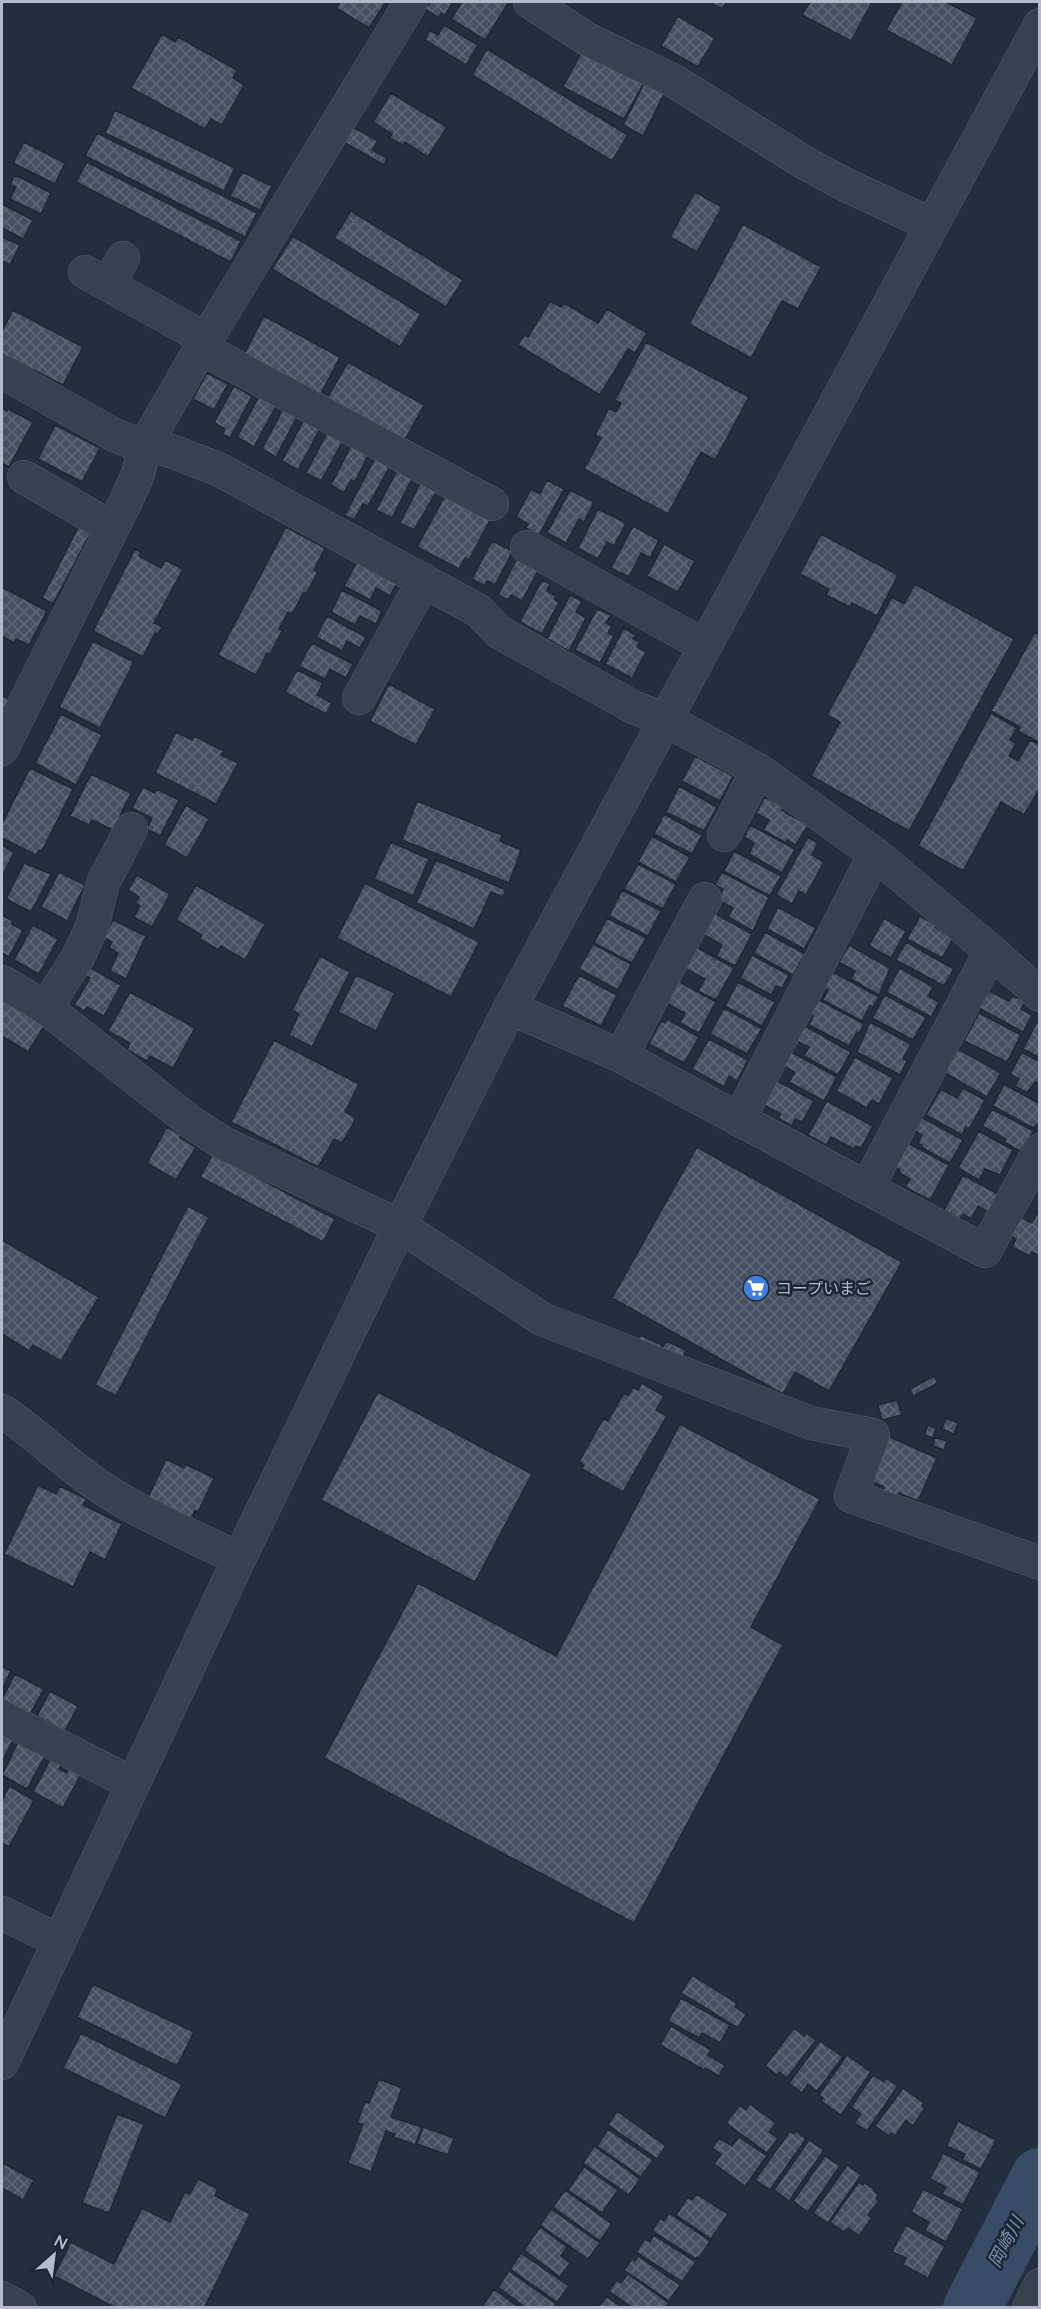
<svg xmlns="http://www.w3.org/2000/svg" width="1041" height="2309" font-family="Lato,'Noto Sans JP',sans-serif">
<defs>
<pattern id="building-cross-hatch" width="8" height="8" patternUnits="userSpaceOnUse" patternTransform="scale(1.5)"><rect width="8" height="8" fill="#455162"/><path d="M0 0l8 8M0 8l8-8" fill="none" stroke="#5d6877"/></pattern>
</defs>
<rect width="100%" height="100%" fill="#242f3e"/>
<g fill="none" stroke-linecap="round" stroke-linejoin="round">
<path stroke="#394c67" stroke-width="58" d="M972,2308L1040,2177"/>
</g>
<path fill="url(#building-cross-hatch)" stroke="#1f2835" stroke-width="1.5" d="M340,2H386L369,28L336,8Z
M430,2H453L445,15L441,13L439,18L425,9Z
M462,2H509L485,40L451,19Z
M709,2H727L722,9Z
M810,2H872L851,41L802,15Z
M902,2H946L977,18L952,65L886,30Z
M678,16L715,38L698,67L661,46Z
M444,25L478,45L466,65L425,40L430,30L438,35Z
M162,34L175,42L178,37L237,70L233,78L244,85L222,125L211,119L205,129L131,88Z
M586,44L647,77L624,119L563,87Z
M487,49L628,135L612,161L472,75Z
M648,76L668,86L643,136L623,125Z
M391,93L447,127L428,157L405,142L403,145L390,138L392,134L373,122Z
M115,110L235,168L224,191L105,133Z
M349,125L378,141L372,150L387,158L384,165L340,140Z
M97,133L257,213L245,237L85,156Z
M24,142L65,163L55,184L13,163Z
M87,162L241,241L231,262L76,182Z
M242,172L272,186L260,210L230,196Z
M15,175L51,193L41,214L10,199L16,187L10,185Z
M695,192L722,207L697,252L670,237Z
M2,204L33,220L23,239L2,228Z
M351,211L463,280L446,307L334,238Z
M743,224L821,267L798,309L782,301L751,358L689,324Z
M293,236L421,314L400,347L272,269Z
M2,237L20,245L10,265L2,261Z
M550,301L561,307L564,303L598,323L607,309L647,333L635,353L628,349L600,395L518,345L524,335L528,337Z
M13,310L83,347L63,385L2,354V331Z
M264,316L340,357L318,399L242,358Z
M646,342L749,397L715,460L701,452L668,514L584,469L601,438L595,435L609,408L616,412L621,403L615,400Z
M348,362L424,405L402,445L325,402Z
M207,373L228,384L214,410L193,399Z
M234,386L252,396L230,438L222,434L225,429L214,423Z
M260,395L277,404L254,447L237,437Z
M284,407L298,415L276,457L262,449Z
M2,408L7,411L8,409L33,422L9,467L2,463Z
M305,418L321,427L298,470L282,461Z
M55,425L100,448L82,482L38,459Z
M328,431L344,439L321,481L306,473Z
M352,444L369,453L355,482L351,480L344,493L331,485Z
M375,458L390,466L368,506L363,504L354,520L345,515Z
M398,469L413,477L392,518L376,510Z
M422,480L438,489L414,530L400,523Z
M547,480L564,489L539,535L526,528L528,524L516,517L531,489L540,494Z
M570,490L594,502L584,522L579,519L566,543L547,533Z
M446,494L491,518L469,560L465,558L459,569L417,547Z
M598,509L626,523L614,546L607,542L598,559L578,548Z
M79,526L91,532L53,604L42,598Z
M633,526L659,540L650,558L641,553L629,577L611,568Z
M286,527L325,548L314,570L318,572L306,594L304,592L292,614L288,612L279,629L282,631L270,654L267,653L256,675L218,655Z
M821,534L898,575L877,616L852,603L850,607L826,595L829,589L800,574Z
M492,541L513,551L495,585L487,581L484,586L472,579Z
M664,544L695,561L678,592L647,576Z
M135,549L141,552L139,556L161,568L165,560L183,569L154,623L162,627L158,634L155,633L143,657L93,631Z
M518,557L539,569L522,601L511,595L508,600L498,595Z
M357,562L397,583L390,596L376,588L370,600L344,586Z
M542,580L550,584L547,591L556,596L554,599L559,602L542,634L520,622Z
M915,584L1014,639L909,831L811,776L840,722L827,715L892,597L904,604Z
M2,587L47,611L29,645L16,639L14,643L2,636Z
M342,590L382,611L376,624L360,616L355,625L331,612Z
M570,595L582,601L576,612L586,618L569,651L547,639Z
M597,609L611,615L606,623L612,626L608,633L614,636L600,663L575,650Z
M327,616L366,637L360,648L347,641L342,651L316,637Z
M624,628L636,635L633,639L640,642L637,647L646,652L632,678L605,664Z
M1035,632L1040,635V743L1018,731L1020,727L991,711Z
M93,641L134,662L100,728L59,707Z
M312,643L353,664L346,678L330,669L325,679L299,666Z
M297,670L323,683L317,695L332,703L326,714L285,692Z
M389,684L435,709L416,745L370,721Z
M2,695L9,699L2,713Z
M991,713L1017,728L1010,740L1016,744L1009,756L1018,761L1030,740L1040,745V788L1024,815L1001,802L963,871L918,846Z
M61,714L102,735L76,785L35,763Z
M176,732L192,740L194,736L224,751L221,755L238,763L216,804L155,773Z
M695,756L733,776L720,801L682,781Z
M30,768L73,789L42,851L39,850L36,855L2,838V824Z
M91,774L131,793L113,830L92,820L89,825L70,816Z
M679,786L717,807L704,831L666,812Z
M143,787L155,793L157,789L179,800L160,836L147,829L152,818L132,808Z
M765,797L784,807L782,810L790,815L808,825L796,845L787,840L786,843L763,830L769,820L756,813Z
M417,801L502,835L500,841L521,850L509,883L402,840Z
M186,805L209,819L187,858L164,845Z
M664,814L702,835L692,854L654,834Z
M750,825L795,849L782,873L749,854L754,843L744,837Z
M652,836L690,857L676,882L638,862Z
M808,837L818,843L812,855L824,862L806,895L799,891L792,904L776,895Z
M391,842L429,859L413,896L374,879Z
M2,845L14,853L2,876Z
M734,851L781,876L770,896L724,871Z
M436,860L506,890L503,897L491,892L474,929L416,903Z
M24,863L51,874L31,912L6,899Z
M638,864L676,884L663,909L624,889Z
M59,872L85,885L67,921L41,907Z
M722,872L769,897L753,931L728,917L733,908L718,900L723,889L715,885Z
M137,875L170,894L152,927L134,917L140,906L135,903L139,897L128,890Z
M365,883L479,942L451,997L337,938Z
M196,885L265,924L245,960L221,946L219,950L200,939L202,935L176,920Z
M622,890L661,911L648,936L609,916Z
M778,907L816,928L804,949L767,929Z
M714,913L752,934L735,966L716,956L722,945L703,934Z
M2,915L13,921L11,924L23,930L9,957L2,953Z
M920,916L937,925L935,927L953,939L942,958L907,939Z
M607,918L646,938L632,963L594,943Z
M884,918L906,931L891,958L869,946Z
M113,920L146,936L126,979L110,971L118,953L109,948L112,942L104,938Z
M33,925L58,939L39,974L14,960Z
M765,932L805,954L793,975L754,953Z
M906,942L954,969L944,986L896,960Z
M593,944L631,964L618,990L579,969Z
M849,945L890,968L879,995L851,979L855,971L839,962Z
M696,947L734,968L716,1000L698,991L705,979L685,968Z
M752,955L789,975L782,988L776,986L771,995L740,978Z
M320,956L350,972L312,1047L289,1035L299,1014L292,1010Z
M89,967L121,985L104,1016L87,1007L84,1011L74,1005L90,978L85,975Z
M900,968L933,987L928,996L939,1002L931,1017L886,992Z
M833,972L879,997L873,1007L870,1006L862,1021L823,1000L828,990L824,988Z
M356,975L395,993L376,1031L338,1012Z
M579,975L617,995L601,1026L562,1006Z
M678,981L716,1002L699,1033L680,1023L685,1013L666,1003Z
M738,982L775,1002L762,1026L725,1006Z
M989,991L1009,1001L1013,996L1025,1002L1021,1009L1032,1015L1023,1032L979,1008Z
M130,992L195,1028L173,1068L150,1056L147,1061L127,1050L130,1043L108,1031Z
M885,995L926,1017L913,1040L872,1018Z
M2,998L45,1025L28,1052L2,1036Z
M819,1000L864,1024L859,1034L857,1032L849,1046L809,1025L813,1016L811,1014Z
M724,1008L762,1029L747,1054L710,1034Z
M979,1013L1021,1035L1007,1062L964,1041Z
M667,1019L699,1037L684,1063L649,1044L661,1021L665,1023Z
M870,1022L911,1044L903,1059L907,1061L900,1075L857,1052Z
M1037,1022L1040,1023V1058L1023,1049Z
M805,1026L851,1052L838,1075L804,1056L809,1047L797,1041Z
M709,1039L748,1060L737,1081L729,1076L724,1087L692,1069Z
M274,1040L359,1084L345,1112L356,1118L342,1143L334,1139L318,1167L231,1122Z
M958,1049L1001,1073L987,1097L945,1073Z
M791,1052L837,1077L824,1101L789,1082L795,1072L783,1066Z
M1022,1052L1040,1062V1084L1035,1082L1027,1093L1015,1086L1019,1079L1010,1074Z
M855,1057L893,1078L879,1104L872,1100L867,1108L836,1091Z
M774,1079L814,1101L802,1122L795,1119L792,1126L778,1118L781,1114L761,1103Z
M1004,1084L1040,1104V1121L1033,1128L993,1106Z
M963,1088L985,1100L969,1129L966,1127L962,1135L926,1115L941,1089L957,1098Z
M827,1101L873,1126L861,1148L856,1146L854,1149L831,1137L826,1145L808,1135Z
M992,1109L1034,1131L1020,1151L1004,1142L1006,1139L982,1126Z
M921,1117L963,1140L950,1163L921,1147L922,1145L918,1143L922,1135L913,1130Z
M167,1127L181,1135L180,1138L196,1147L176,1180L147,1163Z
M979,1131L1013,1150L1000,1175L985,1169L979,1180L958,1168Z
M908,1143L949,1165L930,1200L905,1187L910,1179L898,1172L900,1170L894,1167Z
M697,1147L902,1262L829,1391L795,1372L783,1394L612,1298Z
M213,1154L335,1219L323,1242L200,1177Z
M963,1175L1000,1195L990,1213L978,1206L971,1219L963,1214L960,1219L944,1210Z
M188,1206L209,1217L116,1396L95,1385Z
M1038,1211L1040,1256L1032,1252L1030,1256L1012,1247L1016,1239L1006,1233L1021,1217L1032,1223Z
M2,1240L99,1297L61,1361L33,1345L29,1351L2,1334Z
M640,1335L662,1345L657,1356L635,1347Z
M666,1341L686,1350L681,1362L660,1353Z
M934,1376L938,1383L913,1396L910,1389Z
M642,1383L664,1396L656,1410L667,1416L623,1492L582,1469L584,1465L579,1462L603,1419L608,1421L624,1393L628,1396L633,1387L638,1390Z
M378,1392L532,1474L475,1582L321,1500Z
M897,1400L902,1415L882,1420L878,1405Z
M946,1418L958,1423L954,1434L942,1429Z
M680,1424L820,1499L751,1627L783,1645L634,1923L324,1758L418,1583L556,1656Z
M928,1425L936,1428L933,1438L924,1435Z
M883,1434L937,1458L918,1501L899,1493L898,1497L883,1491L884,1487L864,1478Z
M935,1437L947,1441L944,1450L933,1446Z
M166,1459L184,1468L185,1464L214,1478L198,1512L195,1510L190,1521L147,1500Z
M38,1485L56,1494L60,1486L86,1499L83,1505L122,1524L105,1560L90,1552L73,1587L4,1554Z
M2,1666L11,1671L2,1689Z
M15,1674L44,1689L30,1714L2,1699Z
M50,1691L78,1706L65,1731L37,1716Z
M2,1734L13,1740L2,1762Z
M18,1742L45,1756L27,1789L2,1775Z
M50,1760L61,1765L59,1769L67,1773L69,1768L81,1774L63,1808L33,1792Z
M9,1786L34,1800L9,1847L2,1843V1801Z
M692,1975L737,2003L735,2007L746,2014L738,2028L681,1993Z
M93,1984L194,2032L177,2066L77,2017Z
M681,1998L730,2025L720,2043L702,2033L699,2038L668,2021Z
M671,2026L711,2050L707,2055L725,2065L719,2076L705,2068L704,2070L660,2045Z
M794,2028L804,2036L806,2033L816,2040L787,2078L779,2072L777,2075L765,2066Z
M81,2033L182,2084L165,2118L63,2068Z
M820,2041L843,2057L817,2091L808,2084L802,2093L789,2083Z
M847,2055L871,2072L841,2115L821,2101L823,2098L819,2095Z
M873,2075L884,2082L886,2078L898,2086L867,2131L854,2123L861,2114L851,2107Z
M379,2079L402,2088L391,2117L422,2127L415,2145L394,2137L395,2134L386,2131L371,2172L348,2163L363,2124L357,2123L365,2102L369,2103Z
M903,2088L924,2103L922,2106L925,2108L913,2126L906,2120L895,2136L891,2133L889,2136L875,2126Z
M750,2104L776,2123L769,2132L778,2138L767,2153L726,2123L738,2107L741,2106L746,2110Z
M617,2111L666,2146L657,2159L608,2125Z
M117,2114L144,2124L109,2213L82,2203Z
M958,2121L996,2140L981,2169L962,2160L965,2154L946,2146Z
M423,2127L454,2138L448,2155L417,2144Z
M608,2129L653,2160L641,2177L597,2146Z
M790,2131L794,2134L796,2131L806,2139L770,2190L755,2180Z
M739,2137L767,2156L745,2186L714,2164L721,2154L712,2148L719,2138L732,2146Z
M809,2140L824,2150L789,2201L774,2190Z
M594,2146L640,2179L629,2195L583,2163Z
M943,2153L980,2172L963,2205L942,2194L946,2187L930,2179Z
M825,2156L840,2166L808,2212L793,2201Z
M3,2163L34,2180L23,2200L2,2188Z
M847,2165L861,2175L828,2223L813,2213Z
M584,2167L618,2190L602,2213L568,2190Z
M198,2179L218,2189L215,2196L250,2214L204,2308H116L54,2276L71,2242L114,2264L142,2208L170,2222L185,2192L190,2194Z
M859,2182L863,2185L865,2183L875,2190L874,2191L878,2195L876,2198L879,2201L868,2215L872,2218L859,2236L848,2228L844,2232L830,2222Z
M923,2189L963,2209L946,2242L925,2231L929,2222L911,2212Z
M565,2190L612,2224L600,2241L553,2207Z
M697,2194L728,2214L711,2239L676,2215L688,2197L692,2200Z
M551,2209L600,2243L588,2259L540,2225Z
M669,2213L710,2241L699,2258L697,2257L696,2259L652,2231L660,2218L664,2221Z
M906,2225L945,2246L928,2278L903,2265L906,2258L892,2252Z
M540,2227L567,2247L561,2256L570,2263L560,2277L524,2250Z
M654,2235L696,2262L682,2282L636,2252L645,2239L650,2242Z
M521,2253L569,2286L557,2302L510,2269Z
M638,2256L680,2285L669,2301L624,2270L632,2259L635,2261Z
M509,2271L556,2304L553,2308H526L498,2287Z
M628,2274L669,2303L665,2308H633L609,2291L617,2280L621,2283Z
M494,2289L520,2308H486L483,2305Z
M607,2297L623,2308H597Z"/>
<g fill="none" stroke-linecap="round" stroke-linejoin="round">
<g stroke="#565f6c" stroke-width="34">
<path id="minor" d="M530,2L587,39L674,81L805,163L846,185L932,225
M85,272L206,339
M108,285L123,258
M201,348L492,504
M2,372L116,436L135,443L171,451L218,469L479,611L499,632L633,707L666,720L758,770L875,854L991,951L1040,995
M24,477L112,528
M527,547L705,646
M359,698L424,580
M2,749L126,501L138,474L145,445L201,348L411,2
M724,835L758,770
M2,982L46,1008L192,1123L223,1143L400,1226L542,1319L811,1423L873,1435L851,1496L1040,1563
M46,1008L78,957L92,927L103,883L131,829
M510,1008L621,1056L867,1188L991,951
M621,1056L705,899
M739,1120L875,854
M867,1188L985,1251L1040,1150
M2,1411C35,1433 63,1461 96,1484C140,1514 191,1535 239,1559
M2,1717L133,1784
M2,1913L59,1941
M2,2063L239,1559L400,1226L510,1008L1040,25
M2,2298L20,2308
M1029,2308L1040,2285"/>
</g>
<use href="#minor" stroke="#38414e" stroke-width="33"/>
</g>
<defs>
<g id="supermarket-disc" transform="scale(1.35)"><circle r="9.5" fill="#3f7fe0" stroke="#1d2633"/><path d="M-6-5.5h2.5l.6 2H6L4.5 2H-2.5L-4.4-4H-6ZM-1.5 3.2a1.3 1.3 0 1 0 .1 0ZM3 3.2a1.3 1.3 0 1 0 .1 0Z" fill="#fff"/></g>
</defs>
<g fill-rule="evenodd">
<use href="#supermarket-disc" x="756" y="1288"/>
</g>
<g text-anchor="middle" stroke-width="5" stroke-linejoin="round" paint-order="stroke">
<g font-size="16" fill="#b4bcc9" stroke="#1d2633" text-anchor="start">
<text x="776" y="1294">コープいまご</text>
</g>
<g font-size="18" font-style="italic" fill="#7c92b1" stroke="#1d2633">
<text transform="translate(1006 2242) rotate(-62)" y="6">岡崎川</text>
</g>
</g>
<rect width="1041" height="2309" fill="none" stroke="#b4bcc9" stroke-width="6"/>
<g transform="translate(54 2255) rotate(28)" stroke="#1d2633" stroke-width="4.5" paint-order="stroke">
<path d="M0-4.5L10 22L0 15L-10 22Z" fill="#b4bcc9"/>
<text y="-9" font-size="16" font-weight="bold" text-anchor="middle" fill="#b4bcc9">N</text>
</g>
</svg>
